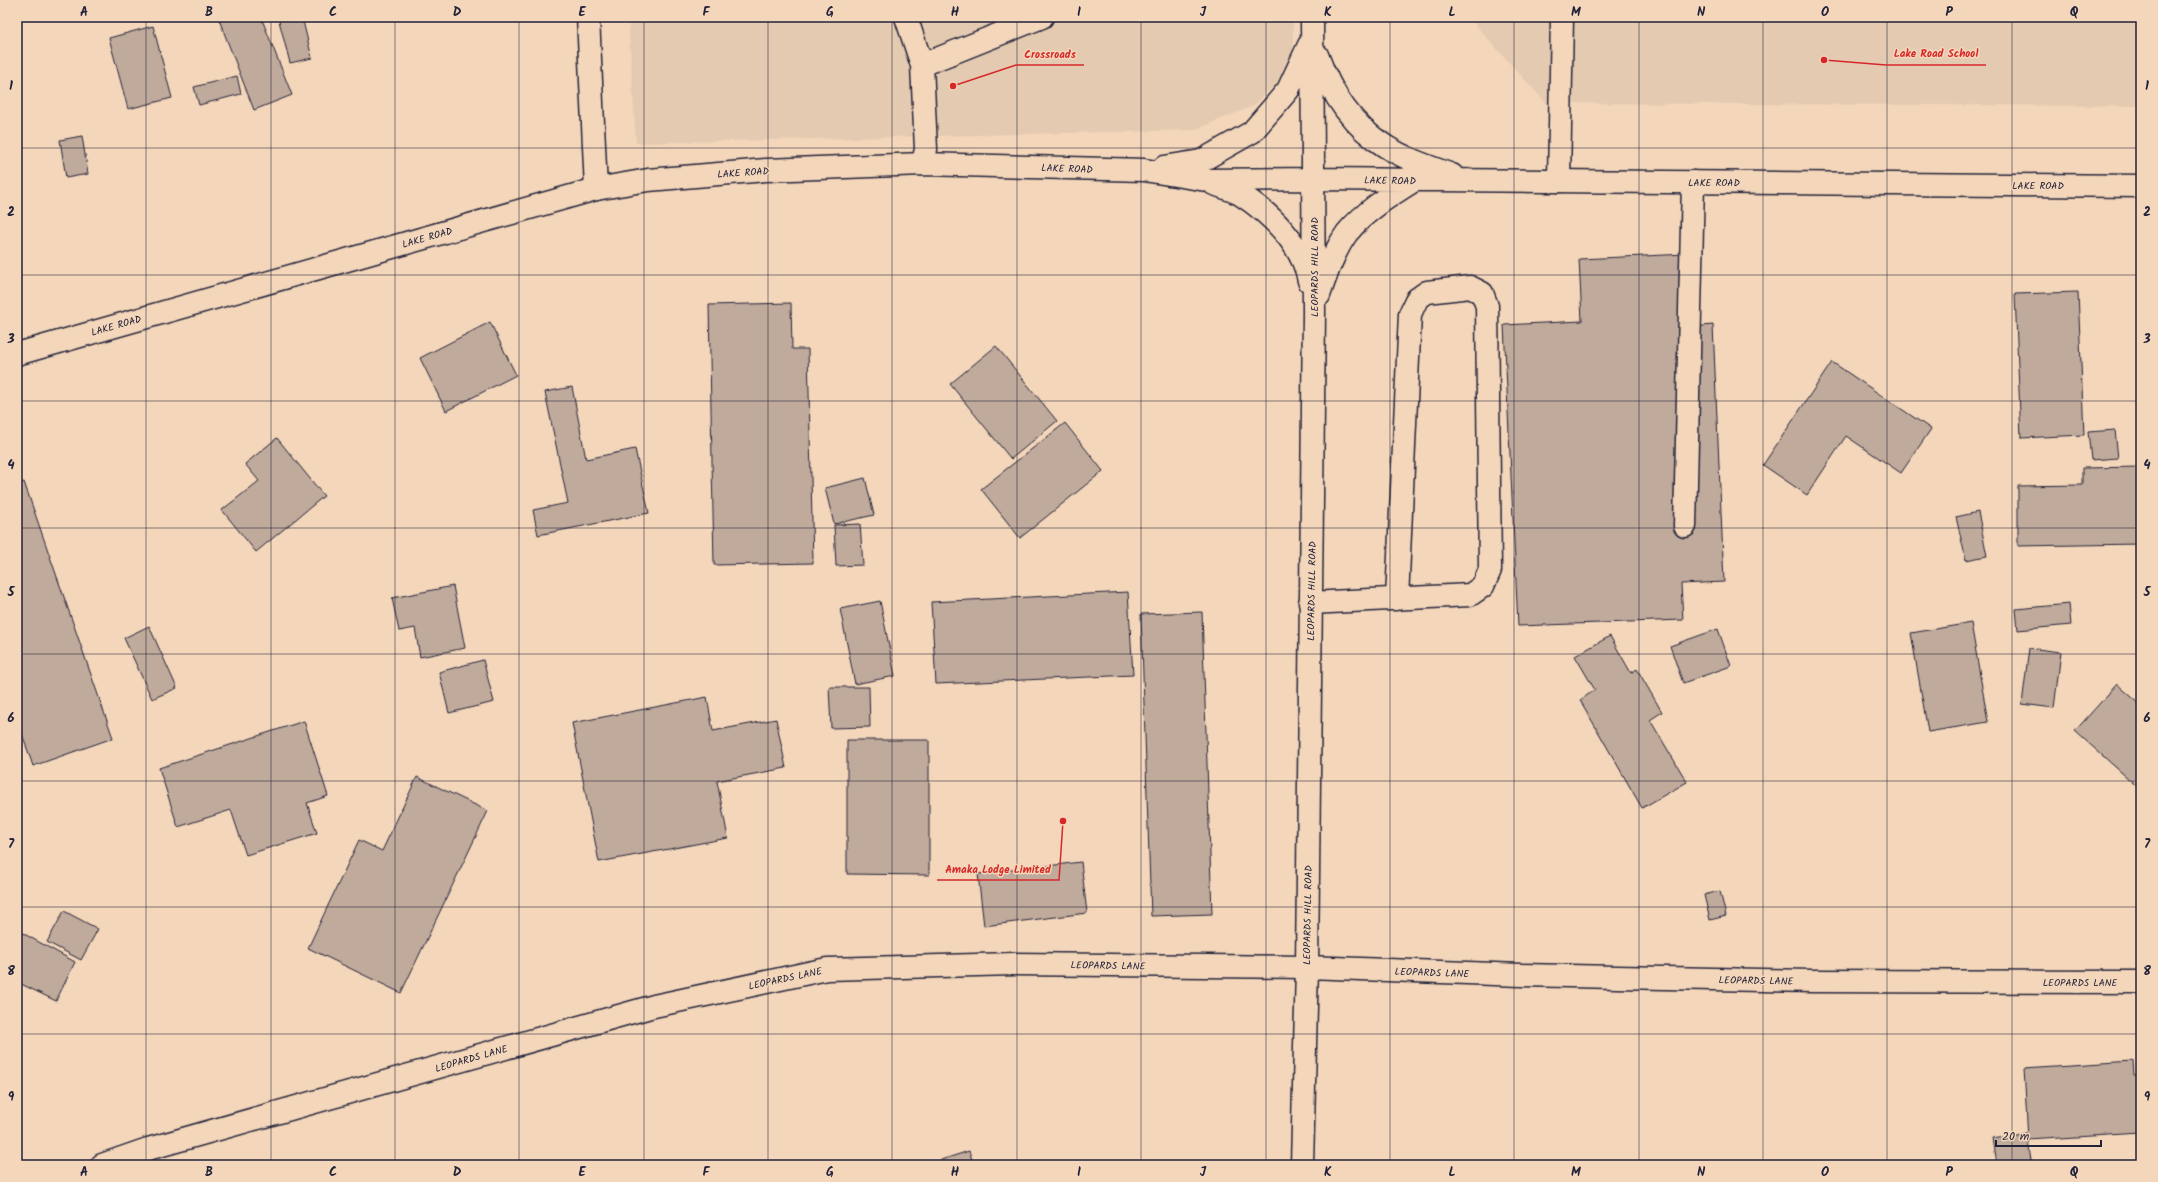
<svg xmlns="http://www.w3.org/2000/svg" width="2158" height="1182" font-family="Kalam,sans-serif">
<rect width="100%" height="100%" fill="#f4d7ba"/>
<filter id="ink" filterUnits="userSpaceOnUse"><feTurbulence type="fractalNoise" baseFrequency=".025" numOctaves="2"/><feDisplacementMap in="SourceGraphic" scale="8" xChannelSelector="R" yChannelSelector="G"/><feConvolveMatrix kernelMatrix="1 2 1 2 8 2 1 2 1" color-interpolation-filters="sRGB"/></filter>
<g filter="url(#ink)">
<path fill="#e4cab1" d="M628,17H1293V67L1253,106L1194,130L636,143Z
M1468,17H2141V106L1546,103Z"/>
<path fill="#c0aa9b" stroke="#22223b" d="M218,17H261L292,95L254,110Z
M278,17H302L312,58L290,63Z
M153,26L172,98L128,109L109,38Z
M237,76L241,94L199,105L194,87Z
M82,136L88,174L66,178L60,140Z
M1687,254L1691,327L1713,325L1724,582L1681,584L1683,620L1518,626L1504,325L1582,321L1579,259Z
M2078,292L2084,435L2021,438L2015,294Z
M791,303L792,349H808L813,563L714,565L709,305Z
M490,322L516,375L446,411L420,358Z
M996,346L1057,421L1011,459L950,384Z
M1832,362L1931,429L1901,473L1846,436L1807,495L1763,465Z
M572,387L586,459L635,449L649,513L538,535L533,510L568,503L545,392Z
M1065,423L1103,471L1020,538L981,489Z
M2115,430L2118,458L2091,460L2088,432Z
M277,438L324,496L256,552L222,510L259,481L245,464Z
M2141,467V544L2018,546V486L2082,485V468Z
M865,478L874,515L834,524L825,488Z
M24,482L113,738L33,766L17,719V484Z
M1978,512L1987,556L1966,560L1956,517Z
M860,524L863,565L836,566L834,525Z
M453,586L465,648L420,657L415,628L399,631L392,598Z
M1128,592L1133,675L936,684L931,602Z
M880,601L895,676L855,684L840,609Z
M2069,604L2071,625L2018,630L2016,609Z
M1202,612L1212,914L1151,916L1141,614Z
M1971,623L1988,722L1928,732L1911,633Z
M149,626L177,688L152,699L124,638Z
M1718,629L1731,666L1683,683L1670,646Z
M1610,636L1631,673L1637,669L1662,712L1650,720L1687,782L1642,808L1580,700L1595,690L1575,656Z
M2029,648L2061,652L2054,708L2022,704Z
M483,660L494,702L449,713L439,672Z
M2117,684L2141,705V790L2075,731Z
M829,687H869L870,727L831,728Z
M707,697L713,731L776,719L786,768L717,781L728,838L599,862L572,723Z
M304,721L328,796L307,803L317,833L246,855L231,810L178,827L159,768Z
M847,740H929V875L847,874Z
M417,777L488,811L401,993L308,948L359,840L382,851Z
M1081,862L1087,913L984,926L978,874Z
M1720,891L1726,916L1710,920L1704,895Z
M64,911L98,929L81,960L47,942Z
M17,930L75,962L56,1001L17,982Z
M2133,1061L2134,1076H2141V1133L2028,1140L2024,1068Z
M2027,1133L2032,1165H1997L1993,1139Z
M969,1151L974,1165H925Z"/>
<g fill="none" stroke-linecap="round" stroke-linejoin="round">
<g stroke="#22223b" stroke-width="25">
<path id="minor" d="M588,17L596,189
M906,17L922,65L926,149L923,164
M922,65L1042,17
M1559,181L1562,17
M1685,526L1693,182
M1310,603L1470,595L1483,586L1490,570L1487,306L1482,293L1470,287L1427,292L1417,299L1410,314L1397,599
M102,1165L148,1149L654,1006L827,969L1014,964L1307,967L1521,975L1812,981L2141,982"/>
</g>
<g stroke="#22223b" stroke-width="25">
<path id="major" d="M1317,55C1330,91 1351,125 1385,146C1405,159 1430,167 1452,175
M1164,167L1201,161L1252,132L1288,90L1309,45
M1214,184C1223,187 1232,190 1240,194C1270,213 1303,245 1309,281
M1319,295C1326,275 1334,251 1347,233C1365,211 1391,195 1415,180
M17,354L596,189L648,180L766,170L923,164L1144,170L1206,180L1313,179L2141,186
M1302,1165L1307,967L1314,312L1312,17"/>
</g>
<use href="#minor" stroke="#f4d7ba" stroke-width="22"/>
<use href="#major" stroke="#f4d7ba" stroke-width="22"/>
</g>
</g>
<path fill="none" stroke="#22223b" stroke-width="1" stroke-opacity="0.55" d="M146,17V1165M271,17V1165M395,17V1165M519,17V1165M644,17V1165M768,17V1165M892,17V1165M1017,17V1165M1141,17V1165M1266,17V1165M1390,17V1165M1514,17V1165M1639,17V1165M1763,17V1165M1887,17V1165M2012,17V1165M17,148H2141M17,275H2141M17,401H2141M17,528H2141M17,654H2141M17,781H2141M17,907H2141M17,1034H2141"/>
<g text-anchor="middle" stroke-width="3" stroke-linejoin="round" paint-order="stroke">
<g font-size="10" fill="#22223b" stroke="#f4d7ba">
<text transform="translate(1067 168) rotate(2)" y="4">LAKE ROAD</text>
<text transform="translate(743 172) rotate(-4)" y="4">LAKE ROAD</text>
<text transform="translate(1390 180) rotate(1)" y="4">LAKE ROAD</text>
<text x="1714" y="186">LAKE ROAD</text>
<text x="2038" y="189">LAKE ROAD</text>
<text transform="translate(427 237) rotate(-16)" y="4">LAKE ROAD</text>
<text transform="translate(1314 267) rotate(-90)" y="4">LEOPARDS HILL ROAD</text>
<text transform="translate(116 325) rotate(-16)" y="4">LAKE ROAD</text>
<text transform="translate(1311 591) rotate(-89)" y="4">LEOPARDS HILL ROAD</text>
<text transform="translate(1307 915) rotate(-89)" y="4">LEOPARDS HILL ROAD</text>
<text transform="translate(1108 965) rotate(1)" y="4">LEOPARDS LANE</text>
<text transform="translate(1432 972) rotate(2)" y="4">LEOPARDS LANE</text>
<text transform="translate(785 978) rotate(-12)" y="4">LEOPARDS LANE</text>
<text transform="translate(1756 980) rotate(1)" y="4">LEOPARDS LANE</text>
<text x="2080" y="986">LEOPARDS LANE</text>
<text transform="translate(471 1058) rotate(-16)" y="4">LEOPARDS LANE</text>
</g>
</g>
<path fill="none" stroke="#d62828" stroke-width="1.5" d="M1824 60L1886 65H1986M953 86L1016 65H1084M1063 821L1059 880H937"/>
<g fill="#d62828" stroke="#f4d7ba" stroke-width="1.5">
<circle cx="1824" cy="60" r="4"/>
<circle cx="953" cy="86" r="4"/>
<circle cx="1063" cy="821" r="4"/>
</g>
<g font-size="11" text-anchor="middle" font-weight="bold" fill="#d62828" stroke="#f4d7ba" stroke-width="3" stroke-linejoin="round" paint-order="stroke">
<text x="1936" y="57">Lake Road School</text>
<text x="1050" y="58">Crossroads</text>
<text x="998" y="873">Amaka Lodge Limited</text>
</g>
<rect width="2158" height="1182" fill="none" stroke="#f4d7ba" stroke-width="44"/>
<path d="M1996 1140v6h105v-6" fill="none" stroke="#22223b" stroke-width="2"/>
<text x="2002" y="1140" font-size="12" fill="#22223b" stroke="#f4d7ba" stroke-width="3" paint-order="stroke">20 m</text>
<rect x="22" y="22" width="2114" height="1138" fill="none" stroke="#22223b" stroke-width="1.5"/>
<g font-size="13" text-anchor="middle" font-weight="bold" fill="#22223b">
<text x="84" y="16">A</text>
<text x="209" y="16">B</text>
<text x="333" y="16">C</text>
<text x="457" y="16">D</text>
<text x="582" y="16">E</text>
<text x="706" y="16">F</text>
<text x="830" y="16">G</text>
<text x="955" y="16">H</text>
<text x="1079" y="16">I</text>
<text x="1203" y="16">J</text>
<text x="1328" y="16">K</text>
<text x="1452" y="16">L</text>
<text x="1576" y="16">M</text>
<text x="1701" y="16">N</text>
<text x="1825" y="16">O</text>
<text x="1949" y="16">P</text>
<text x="2074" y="16">Q</text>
<text x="11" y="90">1</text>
<text x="2147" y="90">1</text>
<text x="11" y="216">2</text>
<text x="2147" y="216">2</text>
<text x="11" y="343">3</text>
<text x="2147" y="343">3</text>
<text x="11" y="469">4</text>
<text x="2147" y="469">4</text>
<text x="11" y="596">5</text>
<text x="2147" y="596">5</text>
<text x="11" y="722">6</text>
<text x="2147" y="722">6</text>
<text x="11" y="848">7</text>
<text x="2147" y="848">7</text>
<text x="11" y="975">8</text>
<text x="2147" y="975">8</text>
<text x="11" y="1101">9</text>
<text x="2147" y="1101">9</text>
<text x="84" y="1176">A</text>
<text x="209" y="1176">B</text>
<text x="333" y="1176">C</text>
<text x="457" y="1176">D</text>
<text x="582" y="1176">E</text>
<text x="706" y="1176">F</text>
<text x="830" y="1176">G</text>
<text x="955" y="1176">H</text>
<text x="1079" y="1176">I</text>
<text x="1203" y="1176">J</text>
<text x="1328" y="1176">K</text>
<text x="1452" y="1176">L</text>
<text x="1576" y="1176">M</text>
<text x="1701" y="1176">N</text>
<text x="1825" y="1176">O</text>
<text x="1949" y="1176">P</text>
<text x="2074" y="1176">Q</text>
</g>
</svg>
